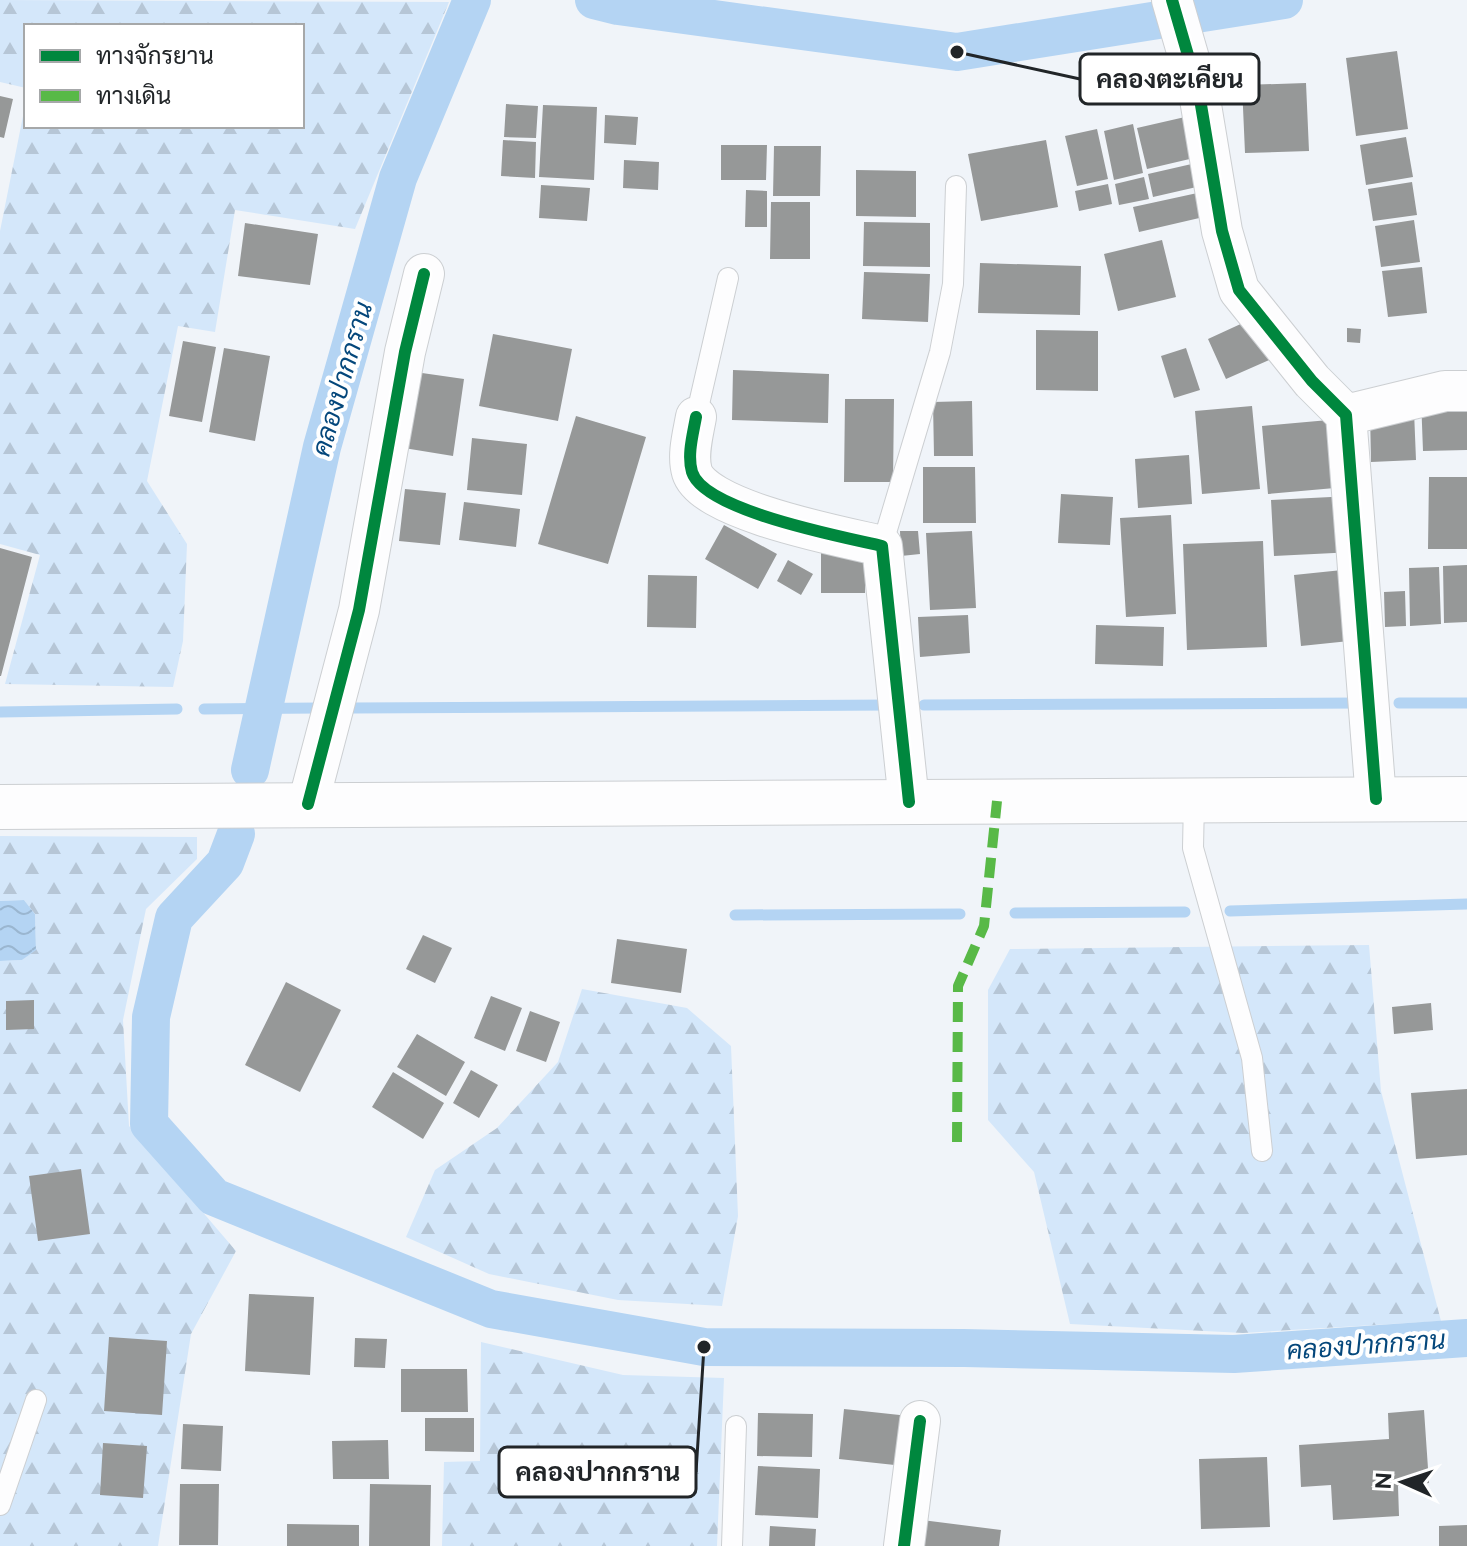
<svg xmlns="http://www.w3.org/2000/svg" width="1467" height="1546" font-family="Figtree,Sarabun,sans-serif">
<defs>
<pattern id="forest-firs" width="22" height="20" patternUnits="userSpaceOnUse" patternTransform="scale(2)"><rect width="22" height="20" fill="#d4e7fa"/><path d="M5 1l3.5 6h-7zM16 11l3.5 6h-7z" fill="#b6c6d6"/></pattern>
<pattern id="water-waves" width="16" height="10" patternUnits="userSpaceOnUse" patternTransform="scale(2)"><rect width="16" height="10" fill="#b4d4f3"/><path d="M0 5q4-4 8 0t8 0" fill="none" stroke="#9ab6d0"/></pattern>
</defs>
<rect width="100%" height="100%" fill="#f0f4f9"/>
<path fill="url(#forest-firs)" d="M0,0L449,2L355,229L235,210L215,332L178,326L147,481L187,544L183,641L173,687L5,684L40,555L0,544V231L26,101V126H302V26H26V88L0,82Z
M0,836L197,837V859L146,909L123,1020L129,1126L236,1251L191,1334L158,1546H0V961L22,960L36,949L35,914L24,900L0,901Z
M1369,945L1381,1091L1441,1321L1243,1333L1070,1324L1034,1172L988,1120V990L1010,949Z
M582,989L687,1008L731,1046L738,1216L722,1306L618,1300L489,1274L406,1237L435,1170L497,1128L558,1062Z
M481,1342L623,1375L724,1378L717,1546H442L444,1462L480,1461Z"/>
<path fill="url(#water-waves)" d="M24,900L35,914L36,950L22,960L0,961V901Z"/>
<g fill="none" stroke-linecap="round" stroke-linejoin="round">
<path stroke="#b4d4f3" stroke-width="11" d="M1399,703H1467
M924,705L1360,703
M353,708L892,705
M204,709L320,708
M0,712L177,709
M1230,911L1467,904
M1015,913L1185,912
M735,915L960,914"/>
<path stroke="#b4d4f3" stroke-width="38" d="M594,0L618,6L957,52L1284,0
M250,770L322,447L398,178L472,0
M236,834L225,863L174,918L151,1017L149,1124L214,1197L491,1309L704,1347L964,1348L1234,1354L1467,1338"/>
</g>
<path fill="#969898" d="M1397,51L1408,129L1356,136L1346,58Z
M1306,83L1309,151L1245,153L1242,85Z
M0,96L13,99L4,138L0,137Z
M506,104L538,106L536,138L504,137Z
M543,105L597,107L594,180L539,177Z
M605,115L638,117L636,145L604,143Z
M1185,117L1194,158L1147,169L1137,128Z
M1133,124L1143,173L1114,180L1104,131Z
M1097,129L1108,179L1077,186L1065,136Z
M1406,137L1413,177L1366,185L1360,145Z
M503,140L536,142L535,178L501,176Z
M1046,140L1058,207L981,221L968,154Z
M721,145H767L766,180H721Z
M774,146H821L820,196H773Z
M624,160L659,162L658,190L623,188Z
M1196,163L1201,186L1153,197L1148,174Z
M856,170L916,171V217L856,216Z
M1144,177L1149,199L1119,205L1115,184Z
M1412,182L1417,215L1373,221L1368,189Z
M1108,184L1112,204L1079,211L1075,191Z
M541,185L590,188L587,221L539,218Z
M746,190L767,191V227H745Z
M1202,192L1208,216L1139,232L1133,207Z
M771,202H810V259H770Z
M1414,220L1420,262L1381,267L1375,226Z
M864,222L930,223V267L863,266Z
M245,223L318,234L310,285L238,276Z
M1162,240L1176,297L1118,311L1104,254Z
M980,263L1081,266L1080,315L978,313Z
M1422,267L1427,313L1388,317L1382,271Z
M864,272L930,274L928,322L862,319Z
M1258,316L1276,357L1226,379L1208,339Z
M1347,328L1361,329L1360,343L1347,342Z
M1036,330L1098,331V391L1036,390Z
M493,334L572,349L558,421L479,406Z
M183,341L216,347L202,422L169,416Z
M224,348L270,356L255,441L209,432Z
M1186,348L1200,390L1174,398L1161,356Z
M733,370L829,374L828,423L732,420Z
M415,372L464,379L453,456L404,448Z
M1467,396V450L1423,451L1421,398Z
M845,399H894L893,482H844Z
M972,401L973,456H934L933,402Z
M1252,406L1260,489L1202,494L1195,411Z
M1414,411L1416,460L1371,462L1370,412Z
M576,416L646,437L608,564L538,544Z
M1340,419L1346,487L1268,494L1262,426Z
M472,438L527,444L522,495L467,490Z
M1189,455L1192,504L1138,508L1135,459Z
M923,467H975L976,523H923Z
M1429,477H1467V549H1428Z
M405,489L446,493L440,545L399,541Z
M1061,494L1113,497L1110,545L1058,543Z
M1351,496L1354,552L1274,556L1271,500Z
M464,502L520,509L516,547L459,540Z
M1171,515L1176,614L1126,617L1120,518Z
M724,525L777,554L758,589L705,559Z
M900,531H918L920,554L901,556Z
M972,531L976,608L930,610L926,533Z
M1263,541L1267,647L1187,650L1183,544Z
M0,548L32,557L1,676H0Z
M821,550H865V593H821Z
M788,560L813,574L801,595L777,581Z
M1467,565V622L1444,623L1443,566Z
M1439,567L1441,624L1410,626L1409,568Z
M1352,569L1359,640L1301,646L1294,575Z
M648,575L697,576L696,628L647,627Z
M1405,591L1406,626L1385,627L1384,592Z
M968,615L970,653L920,657L918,617Z
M1096,625L1164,627L1163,666L1095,664Z
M423,935L452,948L435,983L406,969Z
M617,939L687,949L681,993L611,983Z
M286,982L341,1010L300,1092L245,1065Z
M491,996L522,1008L505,1051L474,1038Z
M34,1000V1029L6,1030V1001Z
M1431,1003L1433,1030L1394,1034L1392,1007Z
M530,1011L560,1022L546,1062L516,1051Z
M417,1034L465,1062L446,1096L397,1067Z
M471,1070L498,1085L479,1118L453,1103Z
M393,1072L444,1103L423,1139L372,1107Z
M1467,1089V1155L1416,1159L1411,1093Z
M81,1169L90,1234L38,1241L29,1176Z
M249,1294L314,1297L310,1375L245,1371Z
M109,1337L167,1341L162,1415L104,1411Z
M355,1338L387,1339L385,1368L354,1367Z
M401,1369H467L468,1412H401Z
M844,1409L909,1416L904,1466L839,1459Z
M1424,1410L1429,1483L1398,1486L1399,1516L1333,1520L1331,1485L1301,1487L1299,1445L1389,1439L1388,1413Z
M758,1413L813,1414L812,1457L757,1456Z
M425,1418H474V1452L425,1451Z
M183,1424L223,1426L221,1471L181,1469Z
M388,1440L389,1479H333L332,1441Z
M103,1443L147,1446L143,1498L100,1495Z
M1267,1457L1270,1527L1201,1529L1199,1459Z
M758,1466L820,1469L818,1518L755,1515Z
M180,1484H219L218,1545H179Z
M370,1484L431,1485L430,1546H369Z
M922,1520L1001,1530L999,1546H919Z
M287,1524L359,1525V1546H287Z
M1467,1525V1546H1439V1526Z
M770,1526L816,1529L815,1546H769Z"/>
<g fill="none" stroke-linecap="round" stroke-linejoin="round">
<g stroke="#cccfd2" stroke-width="22">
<path id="lane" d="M696,417L728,278
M882,546L940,352L953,284L956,186
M1194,800L1193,848L1252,1058L1262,1151
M0,1505L36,1400
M732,1546L736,1426"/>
</g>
<g stroke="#cccfd2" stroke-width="42">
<path id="street" d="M1172,0L1199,93L1222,231L1239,290L1312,381L1346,415L1376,799
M1346,415L1445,391H1467
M696,417C693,434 687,455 692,472C704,511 844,537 882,546L909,802
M308,804L359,610L405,352L424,274
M904,1546L920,1421"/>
</g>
<g stroke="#cccfd2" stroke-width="46">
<path id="secondary" d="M0,807L1467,799"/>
</g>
<use href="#lane" stroke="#fdfdfe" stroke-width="20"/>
<use href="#street" stroke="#fdfdfe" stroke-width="40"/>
<use href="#secondary" stroke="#fdfdfe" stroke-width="44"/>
<path stroke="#58b947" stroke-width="10" stroke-dasharray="20 10" stroke-linecap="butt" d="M957,1142L958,986L984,926L997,801"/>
<g stroke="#fff" stroke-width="17">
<path id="cycleway" d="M1172,0L1199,93L1222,231L1239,290L1312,381L1346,415L1376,799
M696,417C693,434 687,455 692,472C704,511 844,537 882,546L909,802
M308,804L359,610L405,352L424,274
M904,1546L920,1421"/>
</g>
<use href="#cycleway" stroke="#00873e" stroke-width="12"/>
</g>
<g text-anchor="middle" stroke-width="8" stroke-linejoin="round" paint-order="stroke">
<g font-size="26" font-style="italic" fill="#04477b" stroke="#fff">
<text transform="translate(342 379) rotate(-74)" y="9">คลองปากกราน</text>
<text transform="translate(1366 1345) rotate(-4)" y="9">คลองปากกราน</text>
</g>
</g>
<path fill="none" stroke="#212528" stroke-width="3" d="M957 52L1080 79M704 1347L696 1472"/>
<g fill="#212528" stroke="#fff" stroke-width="3">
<circle cx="957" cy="52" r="8"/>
<circle cx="704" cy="1347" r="8"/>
</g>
<g fill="#fff" stroke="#212528" stroke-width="3">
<rect x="1080" y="54" width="179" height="50" rx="8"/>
<rect x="499" y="1447" width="197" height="50" rx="8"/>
</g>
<g font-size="26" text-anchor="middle" font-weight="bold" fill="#212528">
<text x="1170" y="88">คลองตะเคียน</text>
<text x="598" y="1481">คลองปากกราน</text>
</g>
<rect x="24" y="24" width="280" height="104" fill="#ffffff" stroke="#a6a8a9" stroke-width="2"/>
<rect x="40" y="50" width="40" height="12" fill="#00873e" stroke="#a6a8a9" stroke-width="2"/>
<text x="96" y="64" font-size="24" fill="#212528">ทางจักรยาน</text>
<rect x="40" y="90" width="40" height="12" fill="#58b947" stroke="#a6a8a9" stroke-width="2"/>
<text x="96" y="104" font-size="24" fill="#212528">ทางเดิน</text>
<g transform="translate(1403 1482) rotate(273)" stroke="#ffffff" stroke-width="6" paint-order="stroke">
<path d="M0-6L14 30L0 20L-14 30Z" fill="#212528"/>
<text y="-12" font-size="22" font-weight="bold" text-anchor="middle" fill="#212528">N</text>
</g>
</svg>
